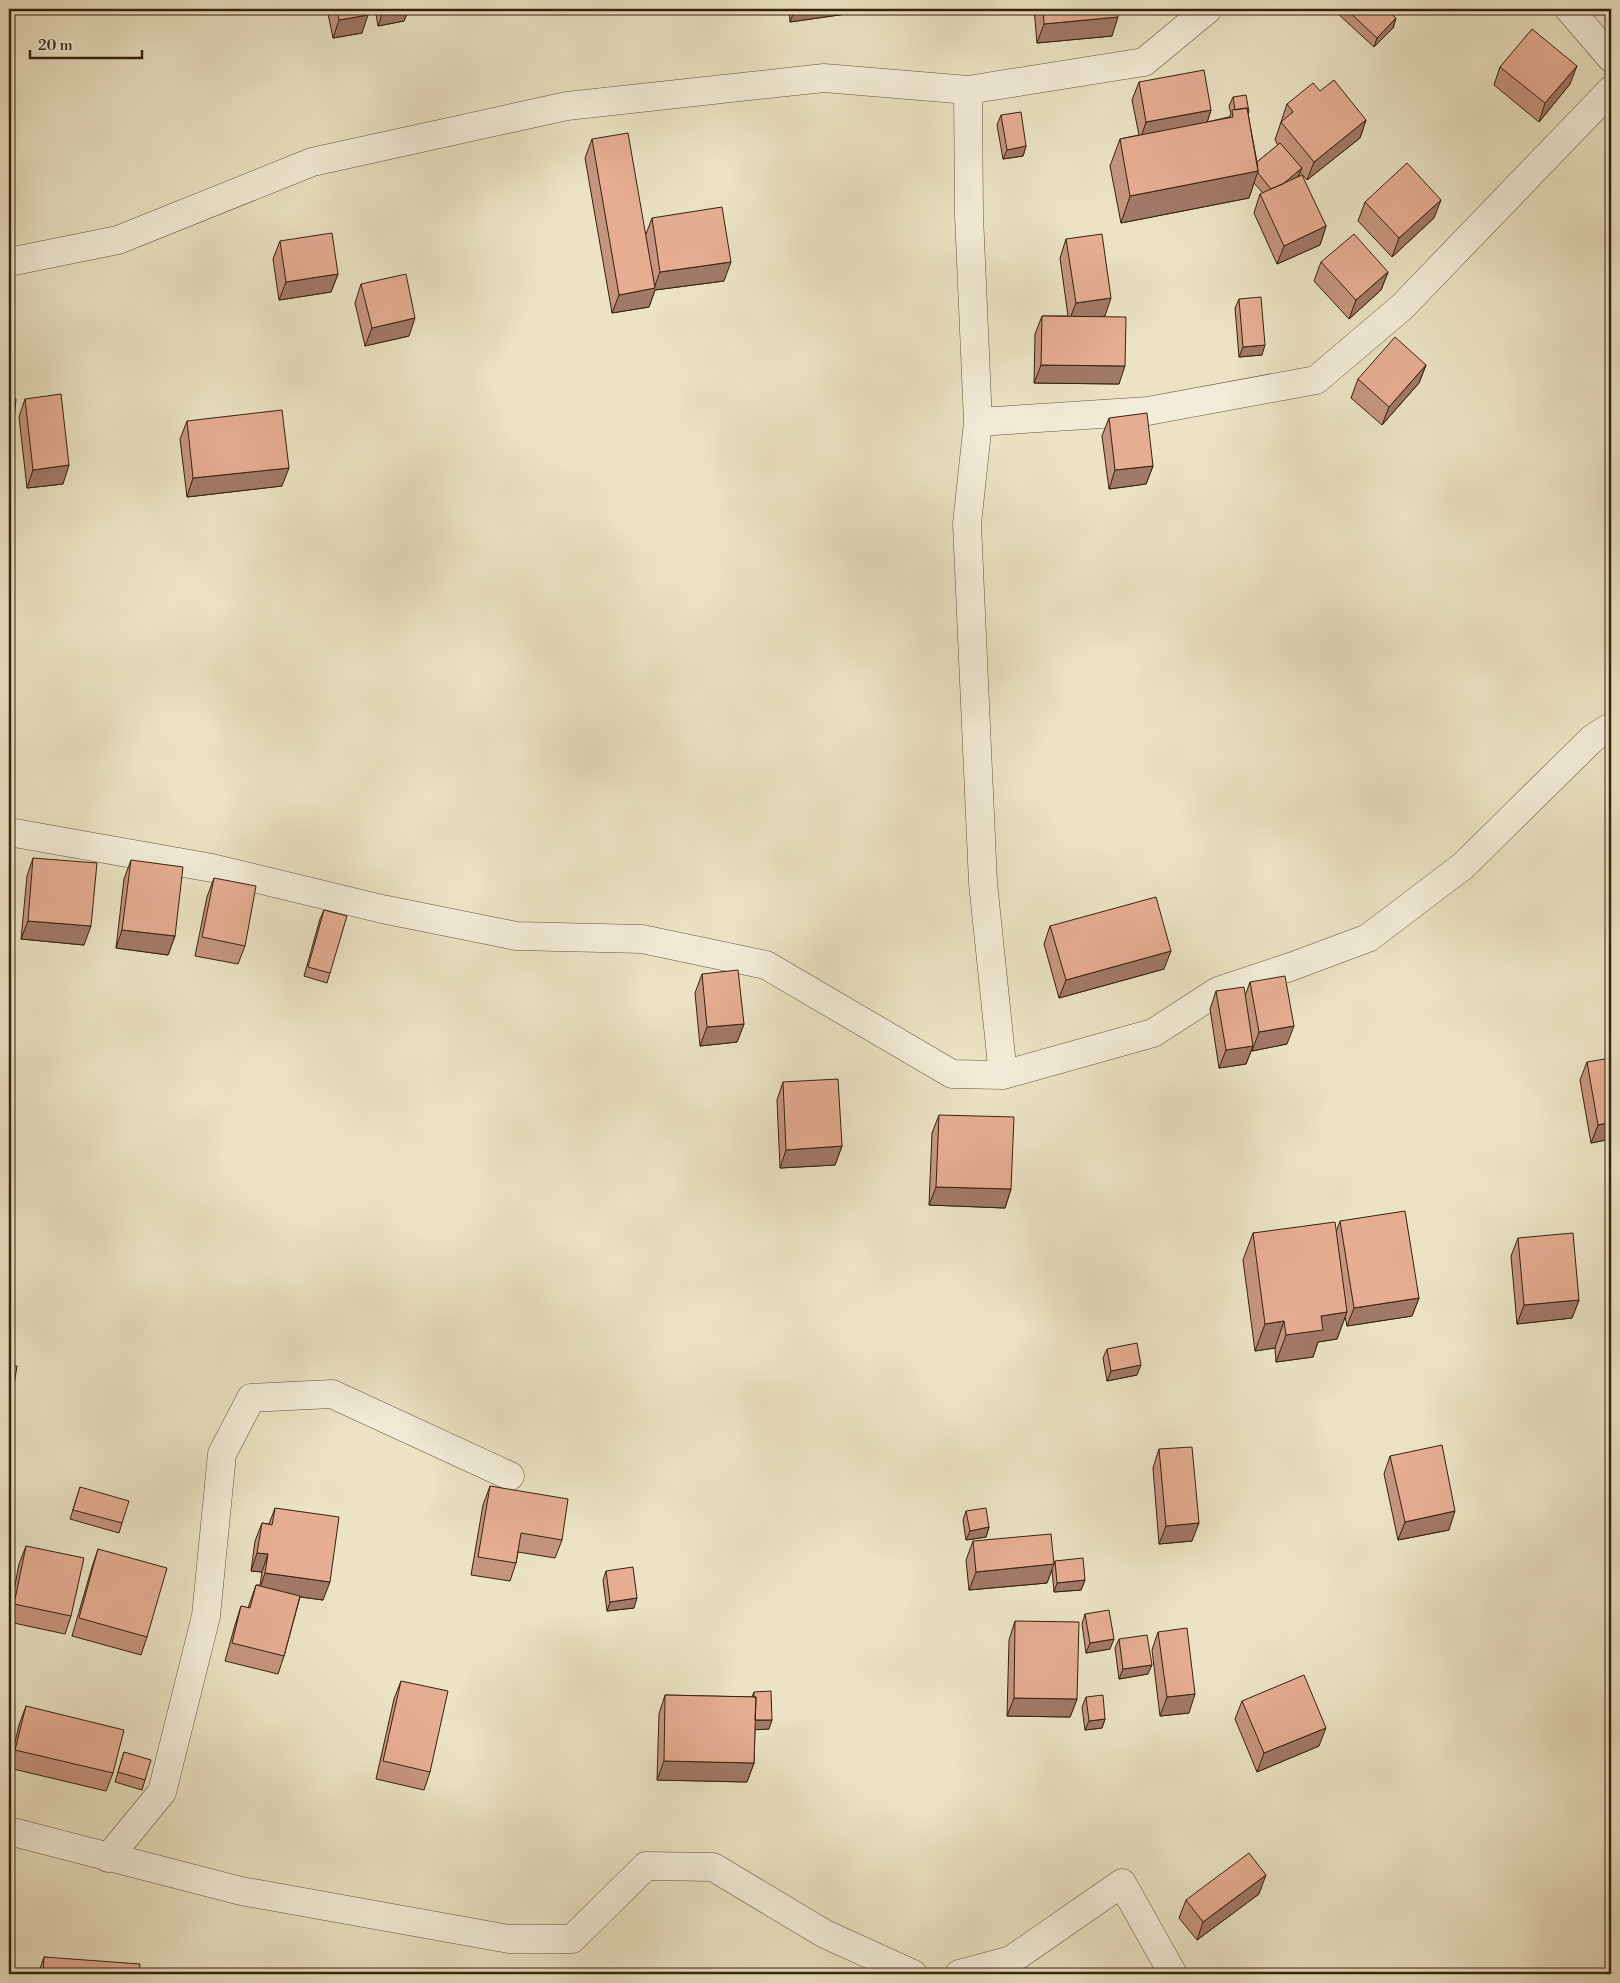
<svg xmlns="http://www.w3.org/2000/svg" width="1620" height="1983" font-family="'Libre Bodoni',serif">
<rect width="100%" height="100%" fill="#ebe3c3"/>
<filter id="stains"><feTurbulence type="fractalNoise" baseFrequency=".004" numOctaves="4"/><feColorMatrix values="0 0 0 0 .2 0 0 0 0 .09 0 0 0 0 .02 0 0 0 .5 -.17"/></filter>
<radialGradient id="worn" r=".72"><stop offset=".6" stop-color="#630" stop-opacity="0"/><stop offset="1" stop-color="#630" stop-opacity=".3"/></radialGradient>
<g fill="none" stroke-linecap="round" stroke-linejoin="round">
<g stroke="#63523c" stroke-width="29">
<path id="street" d="M1569,9L1611,58
M968,90L969,215L978,422L967,524L983,883L1003,1075
M9,262L118,240L312,162L567,106L824,78L968,90L1144,62L1208,9
M978,422L1148,411L1316,380L1402,307L1611,90
M9,832L212,868L382,909L516,936L642,939L766,965L952,1074L1003,1075L1153,1033L1218,991L1293,966L1368,938L1463,866L1593,738L1611,727
M9,1831L241,1891L509,1939H572L646,1866L713,1867L825,1934L913,1974
M108,1858L162,1792L206,1616L222,1454L251,1398L332,1394L510,1476
M959,1974L1011,1960L1122,1883L1173,1974"/>
</g>
<use href="#street" stroke="#f2edd8" stroke-width="28"/>
</g>
<path fill="#c6957e" stroke="#36210f" d="M327,9H367L362,33L333,38Z
M375,9H409L404,21L378,26Z
M789,9H848L846,14L790,22Z
M1034,9H1118L1112,36L1037,43Z
M1338,9H1386L1396,18L1393,28L1374,47L1337,13Z
M1500,67L1570,84L1539,122L1494,85Z
M1139,82L1211,110L1207,122L1229,117L1231,114L1229,106L1233,97L1249,112L1248,114L1257,162L1278,145L1275,140L1287,104L1320,91L1366,120L1360,138L1307,180L1300,172L1299,176L1326,226L1320,245L1277,264L1254,213L1260,194L1263,193L1254,183L1249,198L1121,223L1110,166L1120,139L1139,135L1132,100Z
M1001,115L1026,146L1023,156L1003,159L997,125Z
M592,139L646,234L652,218L724,281L655,290L649,307L612,313L585,158Z
M1365,202L1434,218L1392,257L1358,221Z
M1066,239L1105,316L1102,317L1119,384L1034,383L1035,334L1042,316H1068L1060,258Z
M280,241L338,274L331,292L279,300L273,259Z
M1321,262L1388,272L1381,290L1349,319L1314,281Z
M361,284L409,336L365,346L355,303Z
M1239,299L1262,355L1239,357L1235,308Z
M1426,365L1419,383L1382,425L1351,398L1358,379Z
M25,399L63,484L27,488L19,417Z
M1109,418L1153,466L1146,484L1109,489L1102,436Z
M187,421L282,486L187,497L180,439Z
M33,858L84,945L21,939L27,876Z
M131,860L175,936L168,955L116,948L124,879Z
M214,878L245,946L238,964L195,956L207,897Z
M324,910L330,973L327,983L304,976L320,919Z
M1050,926L1164,969L1059,998L1044,944Z
M702,974L744,1024L737,1042L700,1046L695,993Z
M1250,982L1287,1044L1252,1051V1049L1246,1064L1219,1068L1210,1009L1216,991L1245,996Z
M1587,1062L1611,1139L1591,1143L1580,1080Z
M783,1082L842,1146L835,1165L780,1168L777,1100Z
M939,1115L1011,1189L1005,1208L929,1205L932,1133Z
M1340,1221L1419,1298L1412,1316L1347,1326L1345,1317L1337,1339L1318,1342L1313,1357L1276,1362L1275,1348L1255,1351L1243,1260L1253,1233L1336,1232Z
M1518,1238L1579,1300L1572,1318L1517,1324L1511,1256Z
M1107,1349L1137,1375L1107,1381L1103,1358Z
M1159,1449L1192,1541L1159,1544L1153,1468Z
M1390,1456L1449,1530L1398,1540L1384,1474Z
M490,1486L562,1540L555,1558L518,1552L516,1563L510,1581L471,1575L483,1505Z
M80,1487L122,1523L119,1533L70,1519Z
M275,1508L323,1600L300,1597L284,1656L278,1674L225,1661L235,1625L241,1606L248,1608L256,1585H260L262,1572L251,1571L255,1541L262,1523L269,1524Z
M966,1511L989,1527L986,1537L966,1540L963,1520Z
M973,1541L1054,1564L1055,1561L1085,1580L1081,1590L1054,1592L1052,1570L1047,1583L969,1590L966,1560Z
M26,1546L71,1616L65,1634L9,1622V1616L19,1564Z
M98,1549L147,1637L141,1655L72,1636L92,1567Z
M606,1571L634,1608L607,1611L603,1580Z
M1085,1614L1110,1649L1086,1653L1082,1624Z
M1015,1621L1077,1699L1070,1717L1007,1716L1009,1640Z
M1158,1632L1189,1713L1160,1716L1152,1650Z
M1119,1639L1148,1674L1119,1679L1115,1648Z
M401,1681L430,1772L424,1790L376,1779L394,1699Z
M754,1692L769,1729H755L754,1763L747,1782L657,1780L659,1714L665,1695L752,1697Z
M1086,1697L1105,1719L1102,1728L1085,1730L1082,1707Z
M1242,1701L1319,1746L1257,1772L1235,1719Z
M26,1706L113,1773L106,1791L9,1768L19,1725Z
M124,1752L145,1780L142,1790L115,1782Z
M1259,1894L1197,1940L1179,1918L1186,1900Z
M1611,1952V1968L1608,1961Z
M44,1957L139,1974H38Z"/>
<path fill="#a17967" stroke="#36210f" d="M384,9H409L404,21L378,26Z
M515,9H533L514,12Z
M795,9H848L846,14L790,22Z
M368,15L362,33L333,38L339,20Z
M1118,17L1112,36L1037,43L1044,24Z
M1396,18L1393,28L1374,47L1377,38Z
M1577,66L1570,84L1539,122L1545,103Z
M1211,110L1205,129L1140,140L1146,122Z
M1366,120L1360,138L1307,180L1314,162Z
M1026,146L1023,156L1003,159L1007,150Z
M1302,168L1298,177L1273,192Z
M1258,171L1249,198L1121,223L1130,196Z
M1441,200L1434,218L1392,257L1399,238Z
M1326,226L1320,245L1277,264L1284,246Z
M731,262L724,281L655,290L649,307L612,313L619,295L654,288L660,272Z
M1388,272L1381,290L1349,319L1356,300Z
M338,274L331,292L279,300L286,282Z
M1111,298L1105,316L1069,321L1076,303Z
M415,318L409,336L365,346L372,328Z
M1265,345L1262,355L1239,357L1243,347Z
M1041,365L1125,366L1119,384L1034,383Z
M1426,365L1419,383L1382,425L1389,407Z
M69,465L63,484L27,488L33,470Z
M1153,466L1146,484L1109,489L1115,470Z
M289,468L282,486L187,497L193,478Z
M28,921L91,926L84,945L21,939Z
M122,930L175,936L168,955L116,948Z
M1171,951L1164,969L1059,998L1066,980Z
M744,1024L737,1042L700,1046L707,1027Z
M1294,1026L1287,1044L1252,1051L1259,1032Z
M1253,1046L1246,1064L1219,1068L1226,1050Z
M1611,1122V1139L1591,1143L1598,1125Z
M842,1146L835,1165L780,1168L786,1150Z
M936,1187L1011,1189L1005,1208L929,1205Z
M1419,1298L1412,1316L1347,1326L1354,1308Z
M1579,1300L1572,1318L1517,1324L1524,1305Z
M1347,1312L1337,1339L1318,1342L1313,1357L1276,1362L1286,1335L1321,1316Z
M1284,1321L1275,1348L1255,1351L1265,1324Z
M1141,1365L1137,1375L1107,1381L1111,1371Z
M1455,1511L1449,1530L1398,1540L1405,1522Z
M1199,1523L1192,1541L1159,1544L1166,1526Z
M989,1527L986,1537L966,1540L970,1531Z
M257,1553L268,1554L262,1572L251,1571Z
M1054,1564L1047,1583L969,1590L976,1572Z
M265,1573L330,1582L323,1600L259,1591Z
M1085,1580L1081,1590L1054,1592L1057,1583Z
M637,1598L634,1608L607,1611L610,1602Z
M1114,1639L1110,1649L1086,1653L1090,1643Z
M1152,1665L1148,1674L1119,1679L1123,1669Z
M1195,1694L1189,1713L1160,1716L1167,1697Z
M1014,1698L1077,1699L1070,1717L1007,1716Z
M1105,1719L1102,1728L1085,1730L1089,1721Z
M755,1720H772L769,1729L751,1730Z
M1326,1728L1319,1746L1257,1772L1264,1753Z
M664,1761L754,1763L747,1782L657,1780Z
M1266,1875L1259,1894L1197,1940L1203,1922Z"/>
<path fill="#e6ad93" stroke="#36210f" d="M337,9H367L368,15L339,20Z
M1043,9H1118V17L1044,24Z
M1346,9H1386L1396,18L1377,38Z
M1532,29L1577,66L1545,103L1500,67Z
M1204,70L1211,110L1146,122L1139,82Z
M1334,80L1366,120L1314,162L1281,122L1293,112L1287,104L1313,83L1320,91Z
M1246,95L1249,112H1248L1247,108L1235,110L1233,97Z
M1247,108L1258,171L1130,196L1120,139L1233,117L1232,110Z
M1021,112L1026,146L1007,150L1001,115Z
M628,133L655,288L619,295L592,139Z
M1280,143L1302,168L1283,184L1271,189L1258,173V171L1257,162Z
M1407,163L1441,200L1399,238L1365,202Z
M1302,175L1326,226L1284,246L1260,194Z
M722,207L731,262L660,272L652,218Z
M332,233L338,274L286,282L280,241Z
M1102,234L1111,298L1076,303L1066,239Z
M1354,234L1388,272L1356,300L1321,262Z
M406,274L415,318L372,328L361,284Z
M1261,297L1265,345L1243,347L1239,299Z
M1042,316L1126,317L1125,366L1041,365Z
M1395,337L1426,365L1389,407L1358,379Z
M61,394L69,465L33,470L25,399Z
M9,398L16,399L9,476Z
M282,410L289,468L193,478L187,421Z
M1147,413L1153,466L1115,470L1109,418Z
M9,845H12L9,872Z
M33,858L97,863L91,926L28,921Z
M131,860L183,867L175,936L122,930Z
M214,878L256,886L245,946L202,937Z
M1156,897L1171,951L1066,980L1050,926Z
M324,910L347,916L330,973L308,967Z
M738,970L744,1024L707,1027L702,974Z
M1285,976L1294,1026L1259,1032L1250,982Z
M1244,987L1253,1046L1226,1050L1216,991Z
M1611,1058V1122L1598,1125L1587,1062Z
M838,1079L842,1146L786,1150L783,1082Z
M939,1115L1014,1117L1011,1189L936,1187Z
M1405,1211L1419,1298L1354,1308L1340,1221Z
M1335,1222L1347,1312L1321,1316L1323,1330L1286,1335L1284,1321L1265,1324L1253,1233Z
M1573,1233L1579,1300L1524,1305L1518,1238Z
M1137,1343L1141,1365L1111,1371L1107,1349Z
M9,1365L17,1366L9,1417Z
M1442,1445L1455,1511L1405,1522L1390,1456Z
M1192,1447L1199,1523L1166,1526L1159,1449Z
M490,1486L568,1499L562,1540L521,1533L516,1563L478,1557Z
M80,1487L129,1501L122,1523L73,1510Z
M275,1508L339,1517L330,1582L265,1573L268,1554L257,1553L262,1523L272,1525Z
M986,1508L989,1527L970,1531L966,1511Z
M1051,1534L1054,1564L976,1572L973,1541Z
M26,1546L84,1558L71,1616L14,1604Z
M98,1549L167,1568L147,1637L79,1618Z
M1083,1558L1085,1580L1057,1583L1055,1561Z
M633,1567L637,1598L610,1602L606,1571Z
M256,1585L300,1596L284,1656L232,1643L241,1606L250,1608Z
M1109,1610L1114,1639L1090,1643L1085,1614Z
M1015,1621L1079,1622L1077,1699L1014,1698Z
M1187,1628L1195,1694L1167,1697L1158,1632Z
M1147,1635L1152,1665L1123,1669L1119,1639Z
M1304,1675L1326,1728L1264,1753L1242,1701Z
M401,1681L448,1691L430,1772L383,1761Z
M771,1691L772,1720H755L756,1697H754V1692Z
M665,1695L756,1697L754,1763L664,1761Z
M1103,1695L1105,1719L1089,1721L1086,1697Z
M26,1706L124,1730L113,1773L15,1750Z
M124,1752L151,1760L145,1780L118,1772Z
M1249,1853L1266,1875L1203,1922L1186,1900Z
M44,1957L140,1964L139,1974H43Z"/>
<rect width="1620" height="1983" fill="none" stroke="#ebe3c3" stroke-width="30"/>
<rect x="10" y="10" width="1600" height="1963" fill="none" stroke="#36210f" stroke-width="2.5"/>
<rect x="15" y="15" width="1590" height="1953" fill="none" stroke="#36210f"/>
<path d="M30 50v8h112v-8" fill="none" stroke="#36210f" stroke-width="2.5"/>
<text x="38" y="50" font-size="15" fill="#36210f" stroke="#f2edd8" stroke-width="4" paint-order="stroke">20 m</text>
<rect width="100%" height="100%" filter="url(#stains)"/>
<rect width="100%" height="100%" fill="url(#worn)"/>
</svg>
